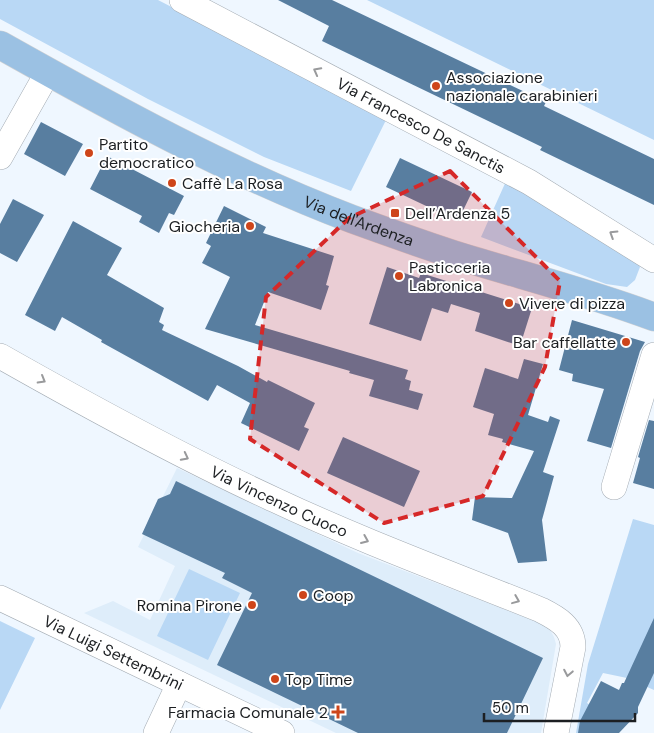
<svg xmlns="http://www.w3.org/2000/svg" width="654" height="733" font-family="'DM Sans',sans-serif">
<rect width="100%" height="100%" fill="#eff7ff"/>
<path fill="#deedfa" d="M177,468L358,553L548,626L554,637L556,644L541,733H336L84,613L113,601L150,620L175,566L138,547Z"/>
<path fill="#b9d8f5" d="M0,0H158L387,118L351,191L264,157L148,99L0,19Z
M367,0H654V140Z
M507,179L635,255L640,267L635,280L627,287L606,284L481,237Z
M633,519L654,525V690L627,678L603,673L587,703L595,708L609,733H576L588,664Z
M189,569L240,593L208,660L157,636Z
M0,621L35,638L0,710Z"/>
<path fill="#587ea0" d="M278,0H332L546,102L544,106L654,159V205L540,150L542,147L322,41L329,26Z
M41,122L83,144L65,176L24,154Z
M107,156L184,196L174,215L169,213L159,233L139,222L142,216L90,189Z
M400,158L472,192L458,221L386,187Z
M13,199L44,215L17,262L0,253V224Z
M224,206L266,227L263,233L334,256L326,285L329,286L321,310L268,292L255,325L408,370L405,379L411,381L409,390L423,394L418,410L369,396L374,380L349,373L350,371L205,329L230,277L202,263L211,246L206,243Z
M73,221L122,248L107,275L164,308L159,322L164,325L162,330L238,366L267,382L268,380L315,403L304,427L309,429L299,451L241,423L250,403L217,385L208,401L101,342L102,340L62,317L55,331L25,315Z
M387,267L419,278L421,273L532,308L520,346L475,331L480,313L451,304L448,313L432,308L421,341L369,324Z
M572,320L645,342L640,351L611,448L587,441L604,389L572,381L573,374L559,370Z
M524,359L543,364L528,415L548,422L550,416L560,420L543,472L554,476L542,520L547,561L518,563L508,533L472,520L475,497L512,498L534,451L502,442L503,439L488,435L494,414L473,407L485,368L518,379Z
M649,420L654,421V489L633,483L640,458L638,457Z
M343,437L420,471L404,507L327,473Z
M176,481L543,658L507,733H358L217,665L252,593L222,578L225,573L142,534L158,499L170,494Z
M654,618V673L638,707V713L619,733H578L580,721L601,681L619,690L622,683H624Z"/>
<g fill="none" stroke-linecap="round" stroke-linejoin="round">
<g stroke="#a3abb3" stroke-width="26">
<g id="minor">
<path id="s1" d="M182,0L529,182L654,260"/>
<path d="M0,157L48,72"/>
<path id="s2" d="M0,356C90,407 181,457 275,500C362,541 452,574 541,610C557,618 573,627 573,647L556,733"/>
<path d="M614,487L654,355"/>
<path id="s3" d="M0,598L282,733"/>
<path d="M156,733L179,684"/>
</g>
</g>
<g stroke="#d2d2d3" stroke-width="29">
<g id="major">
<path id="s4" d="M0,45C114,109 230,173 352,219C385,231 419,243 452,254C519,275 588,292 654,317"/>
</g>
</g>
<use href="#minor" stroke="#fff" stroke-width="25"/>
<use href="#major" stroke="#9bc1e3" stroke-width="28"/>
</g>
<defs><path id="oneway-chevron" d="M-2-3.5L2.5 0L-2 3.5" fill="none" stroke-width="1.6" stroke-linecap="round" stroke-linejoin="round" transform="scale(1.25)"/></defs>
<g stroke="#999a9c">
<use href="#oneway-chevron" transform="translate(317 71) rotate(-152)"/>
<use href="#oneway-chevron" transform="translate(613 234) rotate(-148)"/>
<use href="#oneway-chevron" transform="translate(42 380) rotate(30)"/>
<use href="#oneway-chevron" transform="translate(185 457) rotate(27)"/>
<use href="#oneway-chevron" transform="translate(365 540) rotate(23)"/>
<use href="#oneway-chevron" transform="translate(516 600) rotate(22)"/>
<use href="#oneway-chevron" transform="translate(568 673) rotate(101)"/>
</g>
<path fill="#d62828" fill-opacity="0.2" stroke="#d62828" stroke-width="4" stroke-dasharray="10 6" stroke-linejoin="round" d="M450,171L560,281L545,367L483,496L384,523L250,439L266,297L349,218Z"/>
<g fill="#ce451a" stroke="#fff" stroke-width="2">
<circle cx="436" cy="86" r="5"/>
<circle cx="89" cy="153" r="5"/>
<circle cx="172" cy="183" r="5"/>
<rect x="390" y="208" width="10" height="10" rx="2.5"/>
<circle cx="250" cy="226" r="5"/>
<circle cx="399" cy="276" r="5"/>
<circle cx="509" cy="303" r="5"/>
<circle cx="626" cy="342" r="5"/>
<circle cx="303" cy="595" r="5"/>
<circle cx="252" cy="605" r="5"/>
<circle cx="275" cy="679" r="5"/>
<path d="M335.5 704.5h5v5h5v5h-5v5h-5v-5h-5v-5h5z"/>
</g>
<g text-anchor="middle" stroke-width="4" stroke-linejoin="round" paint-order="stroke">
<g font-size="16" fill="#1c1f22" stroke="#fff" text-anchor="start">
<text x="446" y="83">Associazione<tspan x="446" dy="18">nazionale carabinieri</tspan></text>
<text x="99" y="150">Partito<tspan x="99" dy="18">democratico</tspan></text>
<text x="182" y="189">Caffè La Rosa</text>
<text x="405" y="219">Dell’Ardenza 5</text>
<text x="240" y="232" text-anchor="end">Giocheria</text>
<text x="409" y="273">Pasticceria<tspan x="409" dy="18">Labronica</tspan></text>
<text x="519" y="309">Vivere di pizza</text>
<text x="616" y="348" text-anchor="end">Bar caffellatte</text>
<text x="313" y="601">Coop</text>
<text x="242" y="611" text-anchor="end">Romina Pirone</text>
<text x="285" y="685">Top Time</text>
<text x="328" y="718" text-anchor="end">Farmacia Comunale 2</text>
</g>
<g font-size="16" fill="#1c1f22" stroke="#fff">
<text dy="6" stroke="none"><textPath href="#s1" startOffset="270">Via Francesco De Sanctis</textPath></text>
<text dy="6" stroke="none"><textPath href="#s4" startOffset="400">Via dell'Ardenza</textPath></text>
<text dy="6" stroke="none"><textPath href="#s2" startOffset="315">Via Vincenzo Cuoco</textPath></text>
<text dy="6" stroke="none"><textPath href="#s3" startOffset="126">Via Luigi Settembrini</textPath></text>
</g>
</g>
<path d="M484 713v8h151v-8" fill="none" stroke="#1c1f22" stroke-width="2.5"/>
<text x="492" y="713" font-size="15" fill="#1c1f22" stroke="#ffffff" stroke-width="4" paint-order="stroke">50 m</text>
</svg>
